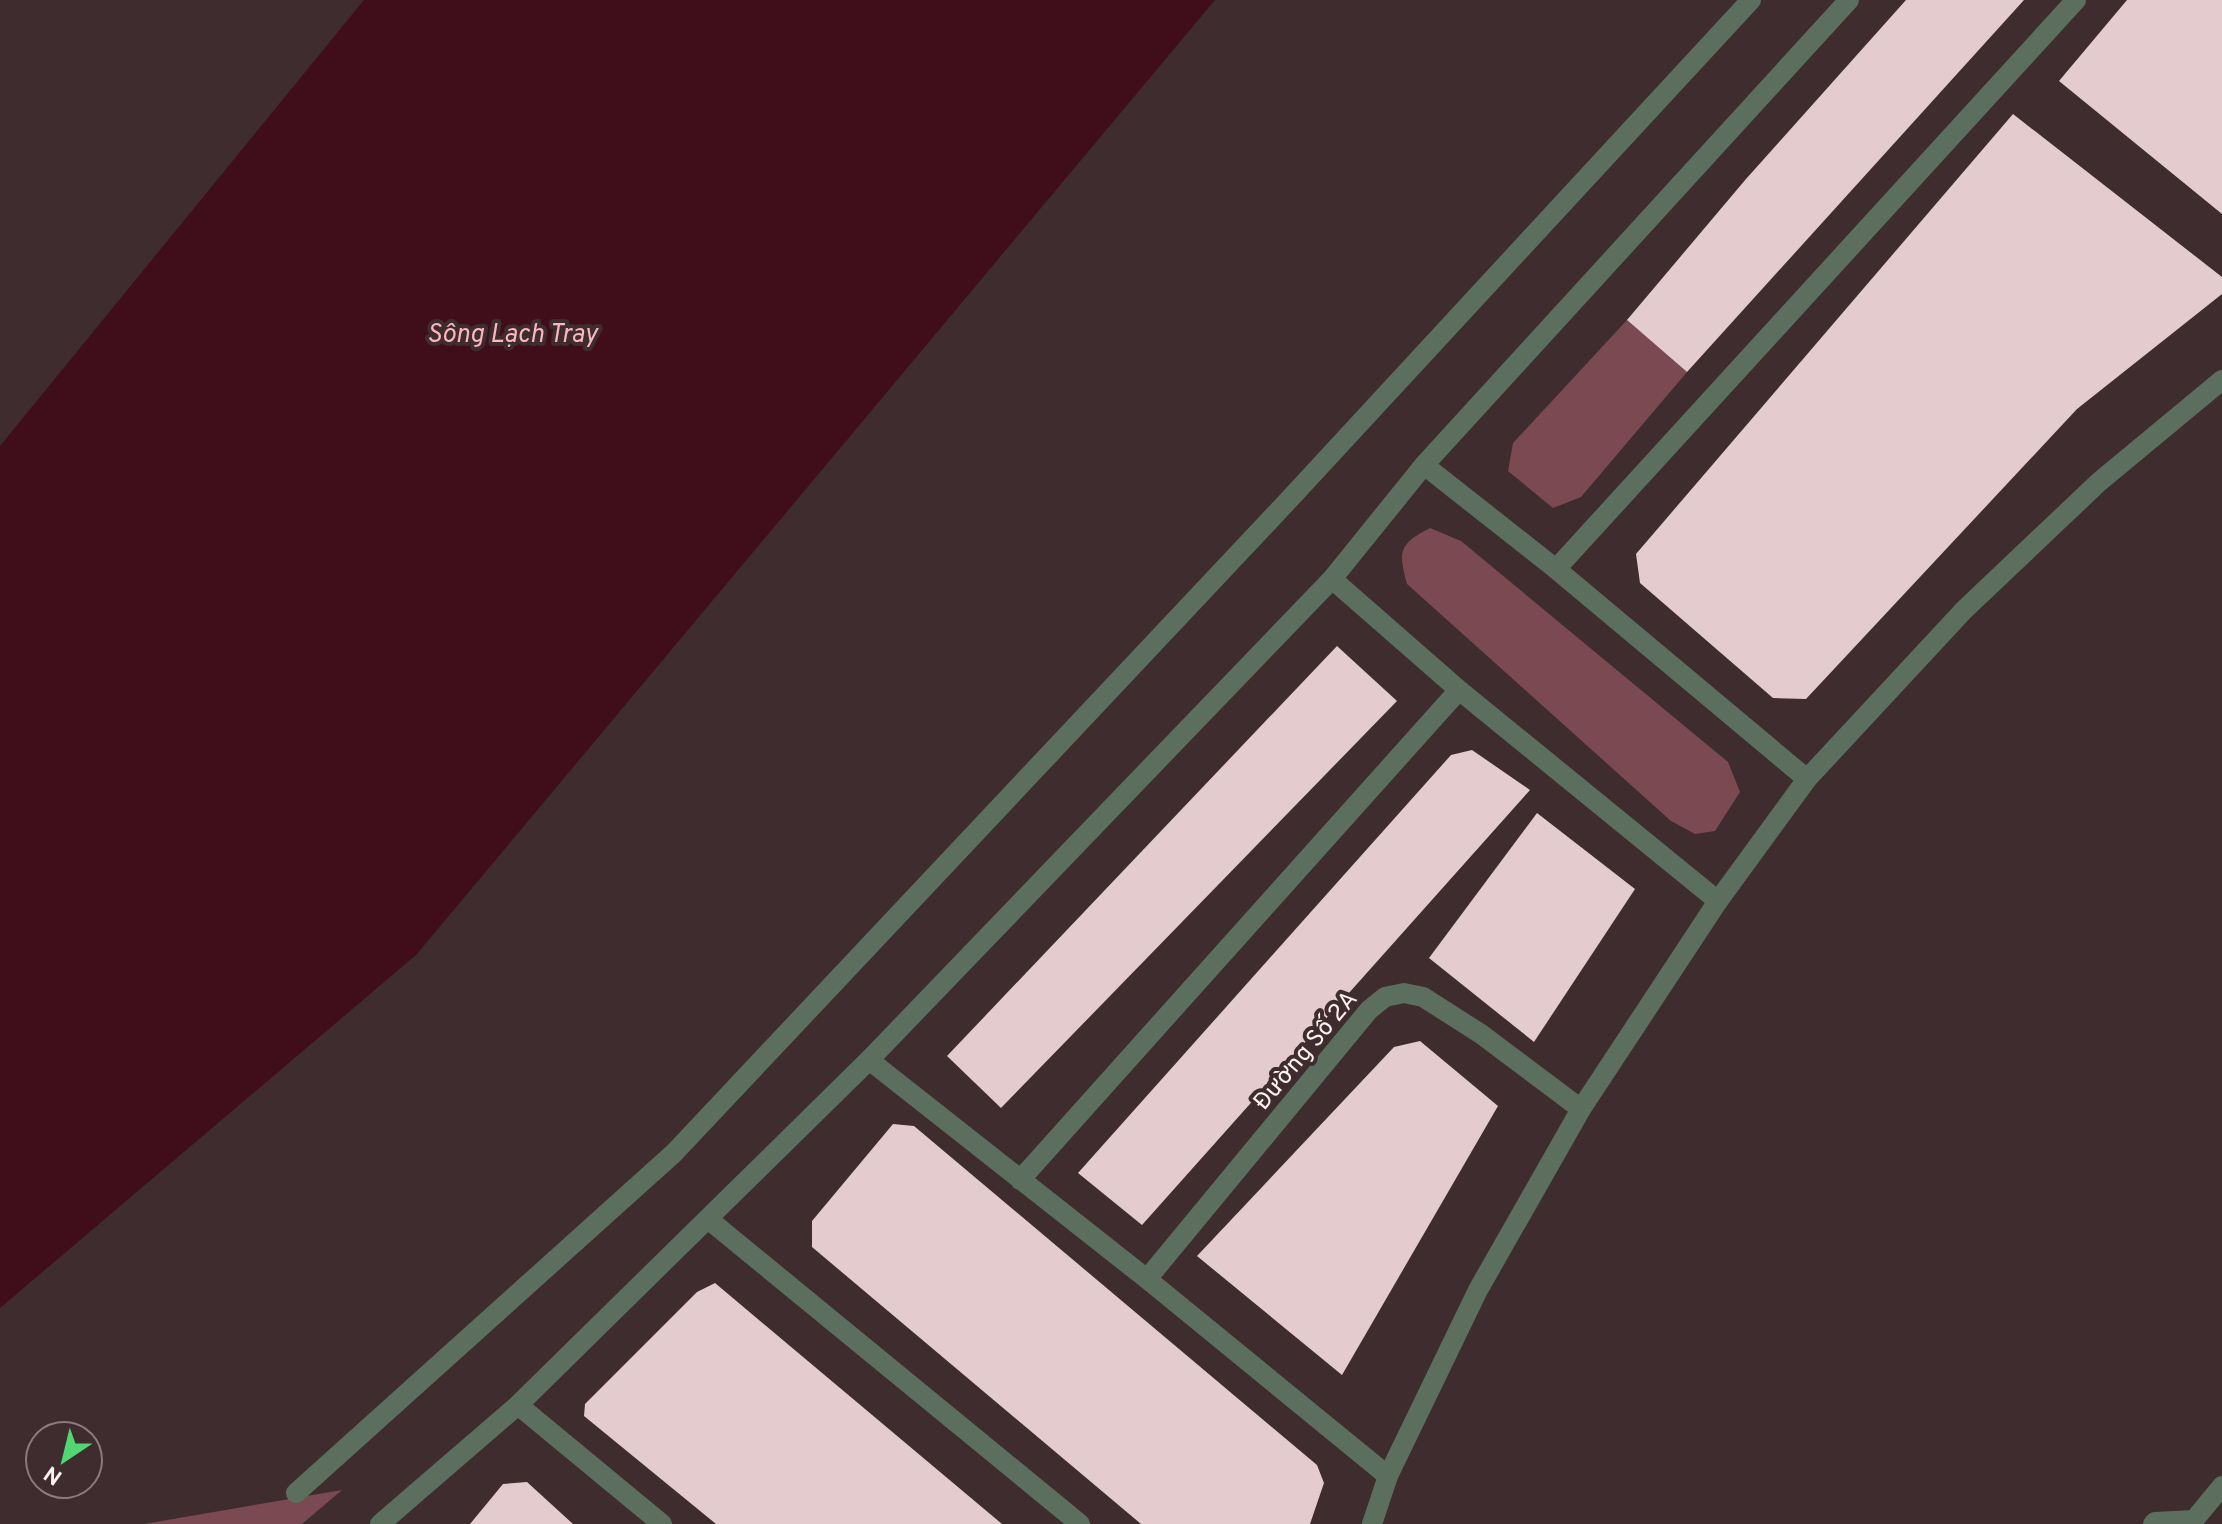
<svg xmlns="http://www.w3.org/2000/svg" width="2222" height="1524" font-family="Overpass,sans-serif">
<rect width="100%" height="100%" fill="#3e2c2e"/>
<path fill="#7b4951" d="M1627,320L1687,372L1581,497L1553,508L1508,471L1513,443Z
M1430,528L1461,541L1728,762L1740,792L1715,831L1695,834L1671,821L1407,584C1398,551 1399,544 1430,528Z
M342,1490L302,1524H144Z"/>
<path fill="#3f0e1a" d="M364,0H1215L416,955L0,1308V446Z"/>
<path fill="#e4cbce" d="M1906,0H2024L1687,372L1627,320L1746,179Z
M2127,0H2222V214L2059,81Z
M2013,114L2222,277V294L2077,409L1806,699L1773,698L1640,583L1636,554Z
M1337,646L1397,701L1001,1108L947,1056Z
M1472,750L1530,790L1142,1225L1078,1173L1451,755Z
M1537,813L1635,889L1534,1042L1429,958Z
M1420,1041L1498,1106L1342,1375L1197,1256L1394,1047Z
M893,1124L914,1126L1317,1465L1324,1483L1310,1524H1141L812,1247V1221Z
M715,1283L1002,1524H716L584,1416L585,1404L697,1292Z
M527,1482L573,1524H470L503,1484Z"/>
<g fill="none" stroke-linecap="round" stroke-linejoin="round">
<path stroke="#5c6f5e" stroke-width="20" d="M1424,465L1556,569L1807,779
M1556,569L2076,0
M1332,579L1459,690L1718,901
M869,1060L1147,1279L1388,1476
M1020,1180L1459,690
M708,1219L1080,1524
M1147,1279L1369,1010L1385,997L1404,993L1423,997L1481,1034L1581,1109
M518,1405L662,1524
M296,1493L674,1153L1284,505L1751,0
M380,1524L518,1405L869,1060L1332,579L1424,465L1849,0
M2153,1524L2155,1522L2194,1520L2222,1486"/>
<path stroke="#5c6f5e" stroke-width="20" d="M1372,1524L1388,1476L1478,1290L1581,1109L1718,901L1807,779L1964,610L2099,482L2222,380"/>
</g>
<g text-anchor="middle" stroke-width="8" stroke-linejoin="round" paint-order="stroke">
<g font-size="24" fill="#fef1f2" stroke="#3e2c2e">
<text transform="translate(1305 1050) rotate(-50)" y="8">Đường Số 2A</text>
</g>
<g font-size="26" font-style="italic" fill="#fdb5bf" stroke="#3e2c2e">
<text x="512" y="342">Sông Lạch Tray</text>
</g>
</g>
<g transform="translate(64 1460) rotate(215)"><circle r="38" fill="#3e2c2e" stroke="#8b7b7c" stroke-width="2"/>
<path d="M0-6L14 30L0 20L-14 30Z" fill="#52d673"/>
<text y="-12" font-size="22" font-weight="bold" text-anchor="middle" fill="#fef1f2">N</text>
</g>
</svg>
